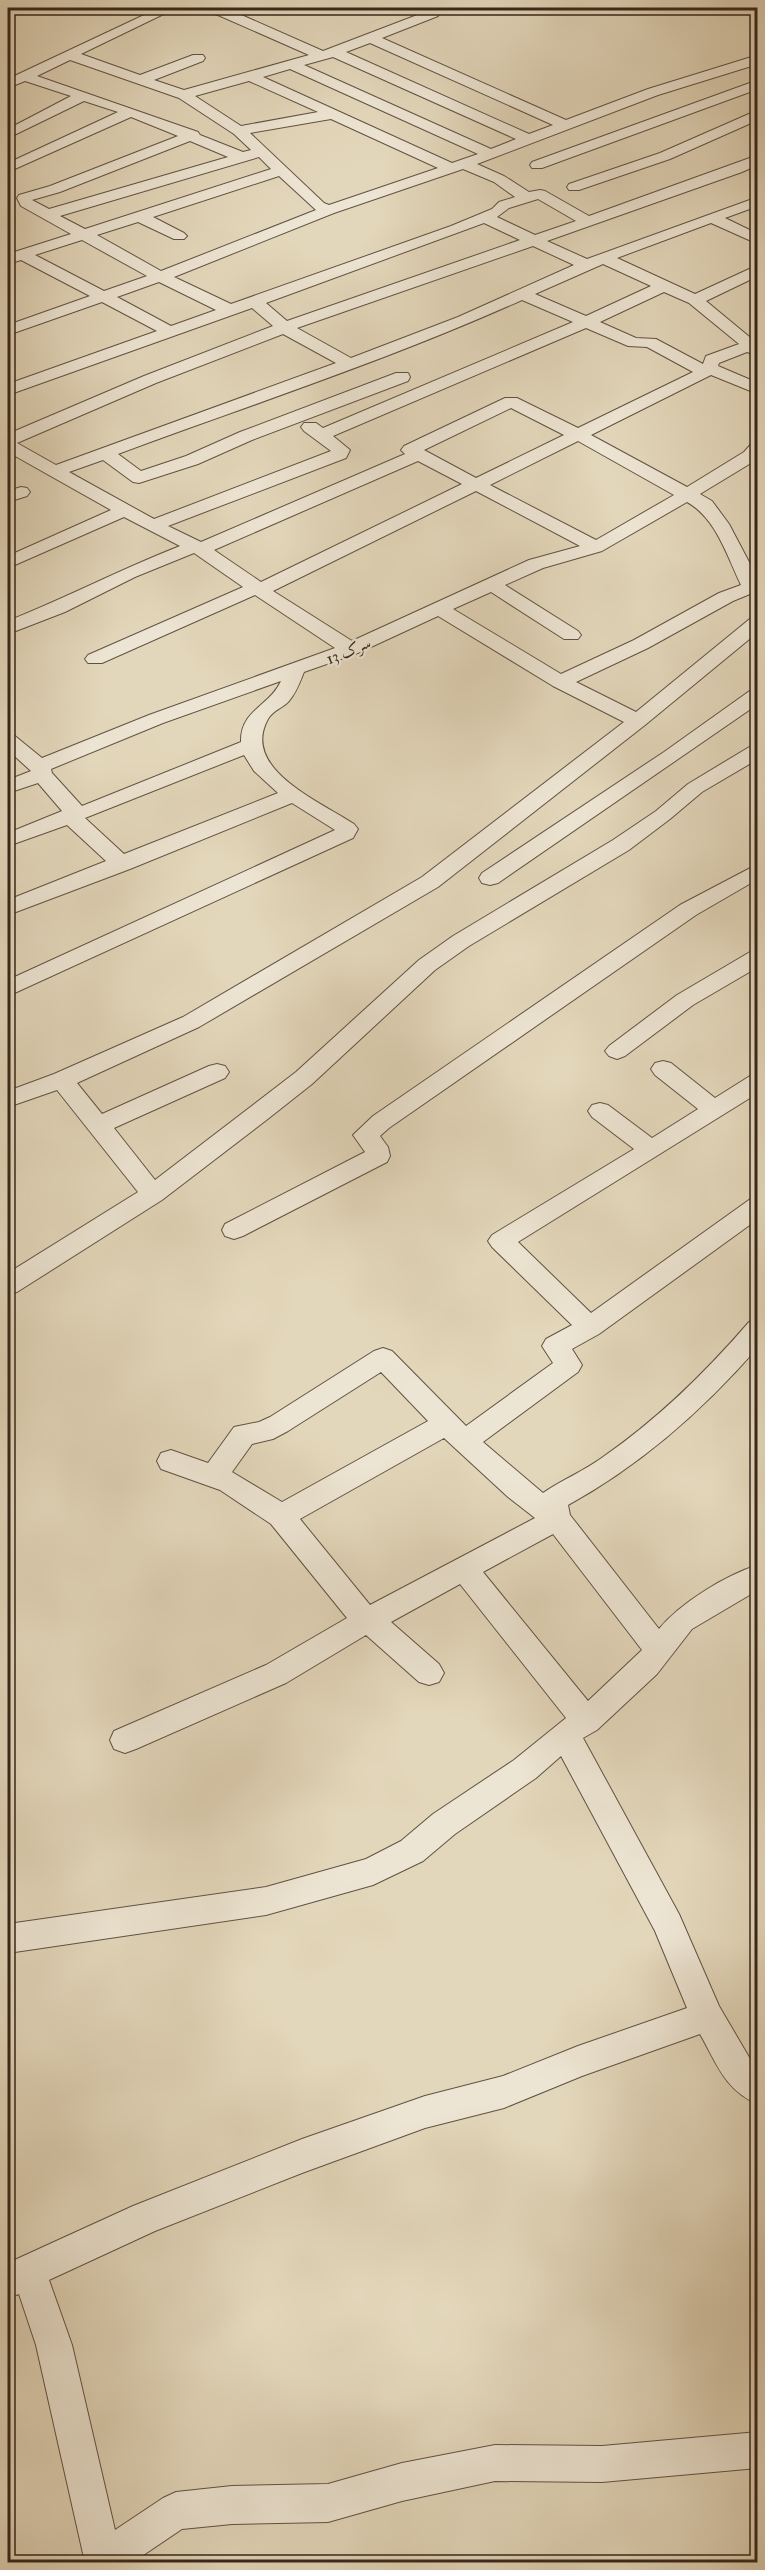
<svg xmlns="http://www.w3.org/2000/svg" width="765" height="2570" font-family="'IM FELL Double Pica',Amiri,serif">
<rect width="100%" height="100%" fill="#e3d7bb"/>
<filter id="stains"><feTurbulence type="fractalNoise" baseFrequency=".00333" numOctaves="4"/><feColorMatrix values="0 0 0 0 .2 0 0 0 0 .09 0 0 0 0 .02 0 0 0 .5 -.17"/></filter>
<radialGradient id="worn" r=".72"><stop offset=".6" stop-color="#630" stop-opacity="0"/><stop offset="1" stop-color="#630" stop-opacity=".3"/></radialGradient>
<g fill="none" stroke-linecap="round" stroke-linejoin="round">
<g stroke="#615243" stroke-width="2">
<path id="minor" d="M159,8H176L81,54L140,75L193,55H203L205,58L203,61L154,80L184,90L309,55L218,15L202,11L201,8L228,9L323,51L433,9L438,10L440,13L438,16L382,38L566,120L648,89L758,55V64L658,95L477,164L504,176L529,192L540,190L545,191L589,216L758,155V165L742,172L547,241L587,259L758,197V206L725,218L758,234V244L711,223L617,258L695,294L758,265V276L706,301L758,344V356L747,352L719,363L718,366L758,383V394L711,375L591,435L687,487L744,452L752,443L758,442L756,460L700,494L712,501L729,524L758,579V598L750,594L733,601L648,648L576,682L636,712L751,618L758,616V632L645,725L438,887L199,1027L77,1083L102,1114L209,1066L217,1064L225,1066L229,1072L225,1078L114,1128L155,1180L296,1072L419,960L453,936L613,840L656,811L688,784L751,746L758,744V759L702,792L670,819L629,850L469,946L435,970L312,1084L269,1118L162,1200L17,1292L8,1294V1273L138,1192L57,1090L8,1107V1091L54,1074L183,1017L422,877L624,722L553,686L438,616L358,653L304,672C300,682 296,693 289,701C283,708 273,710 268,719C240,769 321,802 354,824L358,829L353,838L8,996V980L335,830L292,803L130,869L8,915V900L106,861L67,825L8,846V833L62,811L38,783L8,793V780L31,771L8,750V734L15,736L42,758L149,715L335,648L255,595L102,663H88L85,659L88,655L243,587L194,553L135,577L65,612L8,634V621C66,598 121,569 180,546L124,517L8,568V556L111,510L8,452V434L144,376L273,326L252,308L8,395V384L157,331L102,302L8,335V325L90,296L21,260L8,264V254L71,234L21,206L17,198L19,195L50,186L178,136L131,117L8,172V163L118,112L84,101L8,138V129L71,96L25,81L8,88V79ZM370,43L553,125L529,134L346,52ZM333,57L516,139L491,149L304,65ZM70,60L179,98L234,134L251,150L243,152L200,135L198,132L37,76ZM290,69L478,154L452,163L263,77ZM249,81L318,112L241,126L195,96ZM331,119L438,168L329,205L324,203L250,133ZM190,141L228,157L49,209L32,200L60,192ZM259,157L271,169L85,229L60,216ZM463,169L494,182L515,197L499,202L492,209L451,226L231,304L174,277L334,213ZM279,176L316,210L161,271L97,235L138,222L174,239H184L187,236L184,233L153,217ZM538,199L576,221L535,235L497,217L509,208ZM484,223L520,240L287,321L266,303ZM82,240L147,276L104,291L35,255ZM533,246L574,265L458,317L351,358L297,328ZM603,264L651,286L586,316L535,294ZM159,282L216,310L171,326L117,297ZM664,292L689,303L739,344L706,356L703,364L656,339L636,338L600,322ZM522,300L573,322L323,428L316,423H304L301,427L304,431L331,451L154,519L69,472L103,460L133,482L139,483L198,464L252,440L408,381L410,377L408,373H396L240,432L186,456L141,471L118,454C253,404 391,359 522,300ZM586,328L628,346L647,347L693,372L578,428L517,398H505L404,446L401,450L405,454L201,542L168,526L346,458L350,450L333,436ZM283,334L336,363L56,465L17,443L156,383ZM511,408L564,435L476,478L424,450ZM578,441L674,495L596,540L490,485ZM418,461L462,484L261,582L214,550ZM476,491L580,546L529,560L352,641L273,591ZM687,502C716,518 727,556 741,585L719,593L634,640L561,674L453,609L491,592L564,639H578L581,635L578,631L505,585L543,568L602,551ZM281,681C270,706 240,710 241,742L82,806L52,773L51,769L163,723ZM244,755L254,771L278,793L124,854L85,818Z
M758,80V89L542,168H532L530,165L532,162Z
M758,110V120L670,159L579,190H569L567,187L569,184L660,153Z
M21,487L27,488L30,492L27,496L8,502V491Z
M758,688V704L498,883L490,885L482,883L479,878L482,873L664,752L751,690Z
M758,864V879L696,915L389,1128L380,1136L388,1147L390,1156L387,1162L243,1236L234,1239L225,1236L222,1230L225,1224L365,1152L353,1135L373,1116L680,905Z
M758,950V967L693,1005L625,1056L617,1059L609,1056L605,1051L609,1046L677,995L750,952Z
M663,1061L671,1063L715,1098L750,1076L758,1074V1093L518,1242L591,1313L749,1200L758,1197V1219L599,1334L572,1349L582,1365L578,1372L483,1442L543,1493C562,1480 584,1471 603,1457C658,1419 705,1373 749,1322L758,1320V1347C703,1410 641,1465 568,1505L570,1515L659,1629C680,1603 726,1575 758,1565V1590L692,1629L657,1674L597,1730L583,1738L679,1914L719,2006L753,2064L758,2067V2104C725,2091 716,2062 700,2034L582,2076L504,2108L425,2128L302,2173L155,2231L49,2280L72,2345L115,2530L163,2498L176,2492L232,2486L328,2484L402,2463L495,2445L602,2446L758,2432V2468L602,2482L495,2481L402,2501L328,2522L232,2524L182,2529L133,2562H82L84,2558L36,2345L19,2294L8,2298V2263L133,2206L302,2139L425,2096L503,2076L578,2046L687,2008L655,1931L561,1756L536,1778L455,1834L423,1861L373,1885L266,1915L8,1953V1924L266,1887L366,1859L401,1841L433,1814L514,1760L566,1718L460,1584L391,1622L439,1664L444,1673L439,1682L429,1685L419,1682L366,1635L286,1683L136,1749L125,1753L114,1749L110,1740L114,1731L266,1665L347,1618L271,1524L220,1490L161,1469L157,1461L161,1453L171,1450L208,1463L234,1427L259,1422L270,1417L374,1351L383,1348L392,1351L466,1426L553,1363L542,1346L546,1339L572,1325L492,1247L488,1241L492,1235L634,1149L592,1117L588,1111L592,1105L600,1103L608,1105L652,1138L698,1109L655,1075L651,1069L655,1063ZM381,1372L428,1421L282,1502L232,1472L252,1444L273,1439L288,1431ZM444,1438L508,1497L535,1518L370,1605L300,1519ZM553,1534L642,1650L588,1701L483,1572Z"/>
</g>
<use href="#minor" fill="#ede5d3" fill-rule="evenodd"/>
</g>
<g text-anchor="middle" stroke-width="4.5" stroke-linejoin="round" paint-order="stroke">
<g font-size="16" fill="#36261b" stroke="#ede5d3">
<text transform="translate(348 650) rotate(-23)" y="6">سرک 13</text>
</g>
</g>
<rect width="765" height="2570" fill="none" stroke="#e3d7bb" stroke-width="30"/>
<rect x="9" y="9" width="747" height="2552" fill="none" stroke="#36261b" stroke-width="3"/>
<rect x="15" y="15" width="735" height="2540" fill="none" stroke="#36261b" stroke-width="1.5"/>
<rect width="100%" height="100%" filter="url(#stains)"/>
<rect width="100%" height="100%" fill="url(#worn)"/>
</svg>
